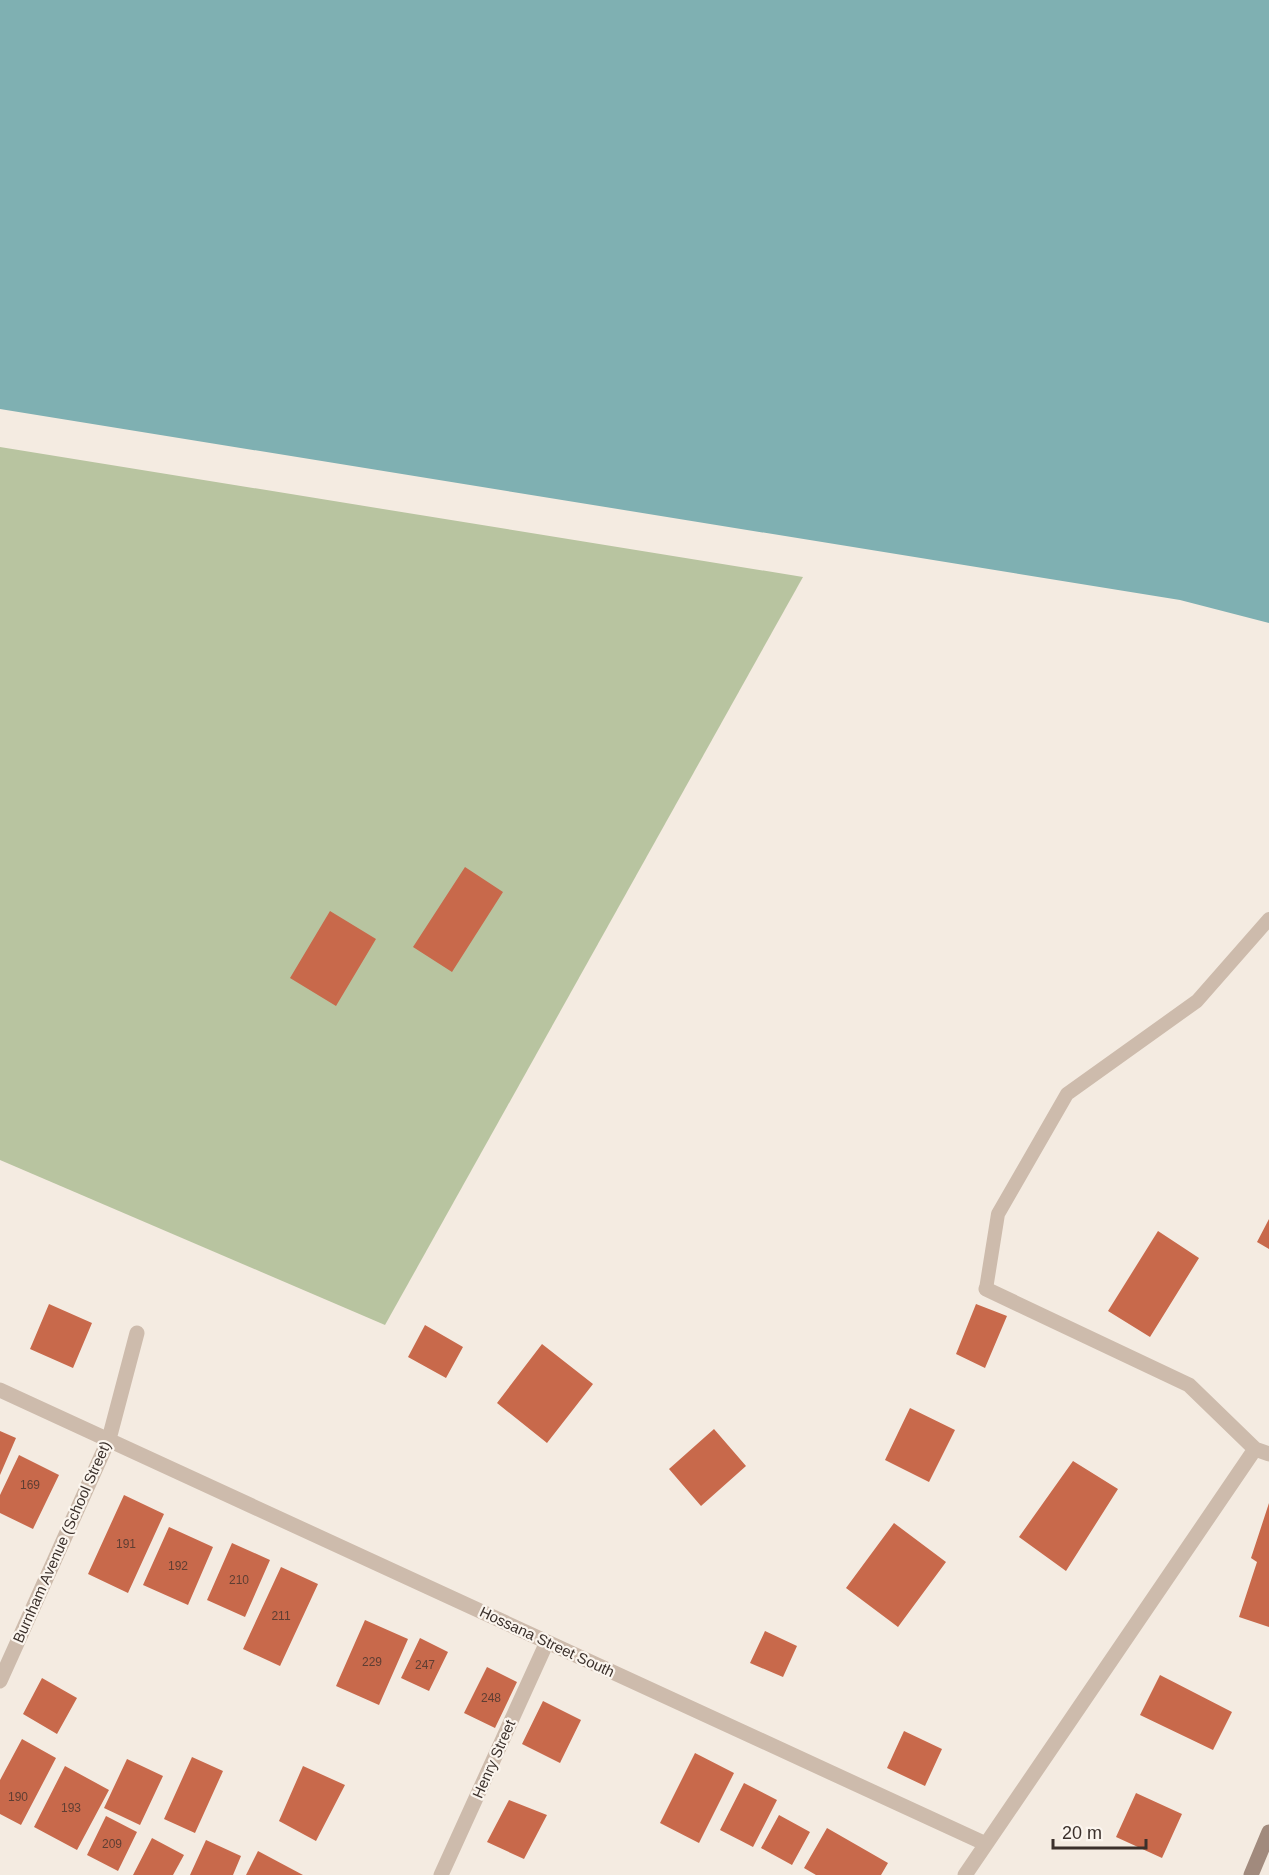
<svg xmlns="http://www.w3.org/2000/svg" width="1269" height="1875" font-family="Helvetica,sans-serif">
<rect width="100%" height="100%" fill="#f4ebe1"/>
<path fill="#b8c4a0" d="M0,447L803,577L385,1325L0,1160Z"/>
<path fill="#7fb0b2" d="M0,0H1269V623L1180,600L0,409Z"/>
<path fill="#c8694b" d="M465,867L503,892L452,972L413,947Z
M330,911L376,939L336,1006L290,978Z
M1269,1219V1249L1257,1242Z
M1158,1231L1199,1258L1150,1337L1108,1311Z
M49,1304L92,1323L73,1368L30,1349Z
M976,1304L1007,1316L985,1368L956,1354Z
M425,1325L463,1347L446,1378L408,1357Z
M542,1344L593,1384L547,1443L497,1403Z
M910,1408L955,1430L929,1482L885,1460Z
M714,1429L746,1466L701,1506L669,1469Z
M0,1431L16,1438L0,1475Z
M19,1455L59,1475L33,1529L0,1513V1495Z
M1073,1461L1118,1489L1066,1571L1019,1537Z
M124,1495L164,1514L128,1593L88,1574Z
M1269,1503V1627L1239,1617L1257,1562L1251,1558Z
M894,1523L946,1562L898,1627L846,1588Z
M169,1527L213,1547L188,1605L143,1585Z
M232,1543L270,1560L245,1617L207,1600Z
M281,1567L318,1584L280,1666L243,1649Z
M365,1620L408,1639L379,1705L336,1686Z
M765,1631L797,1646L783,1677L750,1663Z
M420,1638L448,1652L429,1691L401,1678Z
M487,1667L517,1682L495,1728L464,1713Z
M1160,1675L1232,1712L1213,1750L1140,1715Z
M42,1678L77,1698L57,1734L23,1714Z
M543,1701L581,1720L560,1763L522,1744Z
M904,1731L942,1749L925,1786L887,1768Z
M22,1739L56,1758L21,1825L0,1814V1780Z
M695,1753L734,1773L699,1843L660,1823Z
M192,1757L223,1771L195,1833L164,1819Z
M127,1759L163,1776L140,1825L104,1808Z
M65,1766L109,1790L77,1850L34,1827Z
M303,1766L345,1785L316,1841L279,1821Z
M744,1783L777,1800L753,1847L720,1830Z
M1136,1793L1182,1814L1162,1858L1116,1837Z
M509,1800L547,1815L524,1859L487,1842Z
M779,1815L810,1832L792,1865L761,1848Z
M106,1816L137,1832L118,1871L87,1855Z
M827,1828L888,1863L881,1875H816L804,1868Z
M152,1838L184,1855L173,1875H133Z
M206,1840L241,1856L233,1875H190Z
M258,1851L303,1875H246Z"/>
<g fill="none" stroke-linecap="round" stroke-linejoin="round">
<path stroke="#cdbbac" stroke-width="14" d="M986,1289L998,1214L1067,1094L1197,1001L1269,919"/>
<path stroke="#cdbbac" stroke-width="15" d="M986,1289L1189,1385L1255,1449L1269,1454
M0,1390L986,1844
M0,1681L109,1439L137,1333
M441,1875L547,1642
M965,1875L1255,1449"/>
<path stroke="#a18a7d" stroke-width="15" d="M1251,1875L1269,1832"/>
</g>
<g text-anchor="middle" stroke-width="4.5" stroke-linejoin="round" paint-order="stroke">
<g font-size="12" fill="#5e3e33">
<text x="30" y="1489">169</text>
<text x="126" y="1548">191</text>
<text x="178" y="1570">192</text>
<text x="239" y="1584">210</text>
<text x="281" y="1620">211</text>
<text x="372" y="1666">229</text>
<text x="425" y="1669">247</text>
<text x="491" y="1702">248</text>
<text x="18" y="1801">190</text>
<text x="71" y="1812">193</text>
<text x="112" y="1848">209</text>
</g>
<g font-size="15" fill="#3b302b" stroke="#fbf5ee">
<text transform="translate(62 1542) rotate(-66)" y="5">Burnham Avenue (School Street)</text>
<text transform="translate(547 1642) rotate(25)" y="5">Hossana Street South</text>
<text transform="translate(494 1759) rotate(-66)" y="5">Henry Street</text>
</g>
</g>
<path d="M1053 1839v9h93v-9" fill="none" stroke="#3b302b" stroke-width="3"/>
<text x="1062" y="1839" font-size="18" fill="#3b302b" stroke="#fbf5ee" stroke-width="4.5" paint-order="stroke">20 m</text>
</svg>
